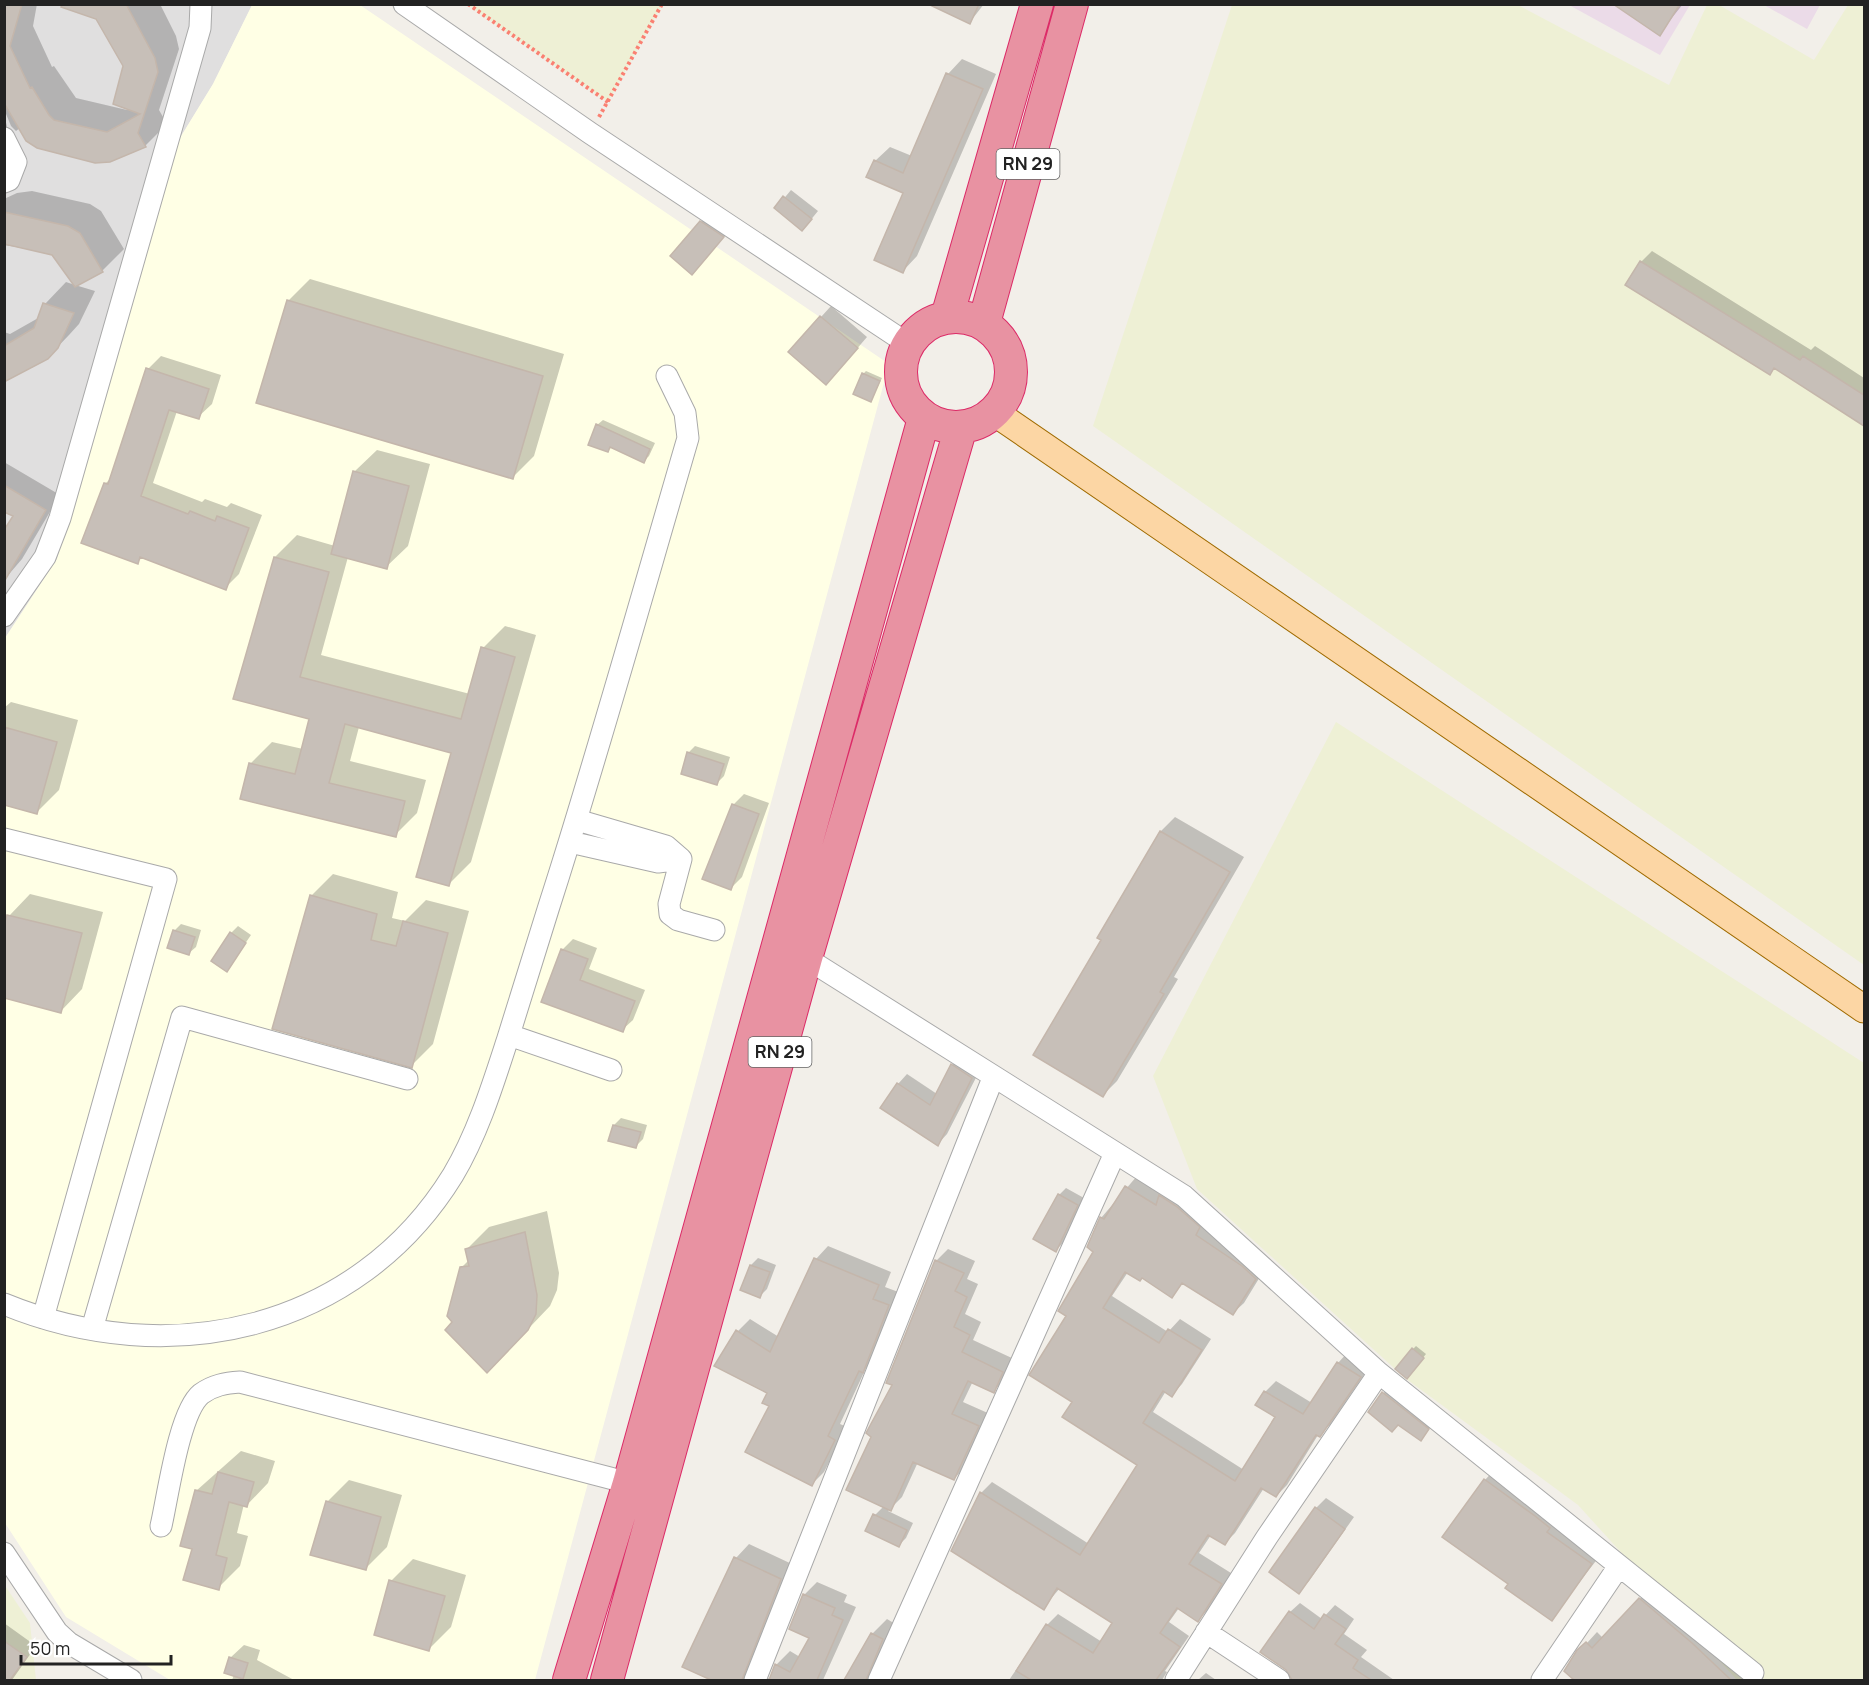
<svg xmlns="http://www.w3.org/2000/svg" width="1869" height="1685" font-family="Manrope,sans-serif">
<rect width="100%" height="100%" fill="#f2efe9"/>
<path fill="#e0dfdf" d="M5,5H252L213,84L164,164L57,559L5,638Z"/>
<path fill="#ebdbe8" d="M1569,5H1690L1660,55Z
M1764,5H1820L1807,29Z"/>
<path fill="#ffffe5" d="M252,5H360L889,364L535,1680H170L66,1617L5,1523V638L57,559L164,164L213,84Z"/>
<path fill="#eef0d5" d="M468,5H662L608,102Z
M1232,5H1518L1669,85L1707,5H1719L1814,60L1848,5H1864V965L1093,426Z
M1336,722L1864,1063V1680H1737L1578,1505L1405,1378L1197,1189L1153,1076Z
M4,1584L30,1623L36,1680H5Z"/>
<path fill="#0003" d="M4,4H37L33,26L52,67L54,66L76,98L127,110L124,65L96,18L74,4H160L176,36L179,49L159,110L167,124L145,146L20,128L16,131L11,126L4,109Z
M931,4H984L970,22Z
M1616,4H1683L1659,34Z
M962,59L996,74L917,256L903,271L905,192L875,161L890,147L912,156L948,74Z
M4,115L8,130L4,133Z
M791,190L818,211L809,222L776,208Z
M32,191L90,204L101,211L124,249L102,271L75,285L95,291L79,324L69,335L47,358L4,380V332L10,334L40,317L45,304L66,282L75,285L53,253L4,245V199L17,193Z
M708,215L730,230L698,266L701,222Z
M1652,251L1811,350L1815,346L1864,378V424L1776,367L1770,373L1641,262Z
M310,279L564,354L534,456L512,478L288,301Z
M831,306L867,337L837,372L821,317Z
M161,356L221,375L212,404L198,417L177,411L153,483L202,502L205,499L227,507L231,503L262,515L239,574L225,588L143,557L137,562L83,542L106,483L112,477L148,369Z
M866,371L882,378L871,400L863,374Z
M603,420L655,443L649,456L644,461L612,447L608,450L597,425Z
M377,450L430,464L408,546L386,567L348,557L321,655L470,694L483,648L505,626L536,635L471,862L449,884L453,752L359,727L350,761L426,780L417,813L395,835L250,764L272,742L303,749L311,718L235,698L275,557L297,535L335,546L355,471Z
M4,462L60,495L22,559L4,580L15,516L4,510Z
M11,702L78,720L59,790L37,812L4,803V708Z
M695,746L730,757L724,776L717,783L688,753Z
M744,794L769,803L742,877L731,888L733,805Z
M1175,817L1244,857L1174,977L1178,979L1117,1081L1103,1095V940L1099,937L1161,831Z
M333,874L398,892L392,918L405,921L426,900L469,911L433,1044L411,1066L311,896Z
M30,894L103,912L82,989L61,1011L9,916Z
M181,924L201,930L196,947L189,953L174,931Z
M238,926L251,935L227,970L231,933Z
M573,939L597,948L589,969L645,990L633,1020L622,1030L543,1001L562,950Z
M961,1056L981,1068L947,1134L938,1144L898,1084L907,1074L937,1094L952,1065Z
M621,1118L647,1125L643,1139L636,1146L614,1125Z
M1137,1176L1266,1267L1244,1303L1233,1313L1184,1282L1172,1296L1143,1277L1128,1272L1112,1296L1168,1332L1180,1319L1211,1339L1182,1384L1172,1395L1166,1391L1153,1412L1244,1470L1277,1417L1265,1392L1276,1381L1312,1403L1338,1363L1348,1352L1370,1366L1330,1425L1318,1435L1287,1485L1276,1496L1264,1488L1235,1533L1225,1543L1211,1535L1199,1553L1231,1573L1209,1609L1198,1620L1179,1608L1169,1622L1189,1636L1165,1671L1167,1672L1162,1680H1009L1047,1625L1058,1614L1102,1642L1114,1623L1060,1588L1043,1608L981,1493L992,1482L1089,1544L1139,1464L1074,1402L1068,1316L1095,1251L1101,1218Z
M1066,1188L1084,1198L1063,1243L1056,1250L1059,1195Z
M547,1211L559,1273L557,1290L550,1306L509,1349L454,1322L461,1268L469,1260L467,1249L489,1227Z
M828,1246L891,1272L885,1287L901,1293L875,1358L866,1368L840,1424L847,1427L824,1472L812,1484L771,1405L769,1392L738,1331L750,1319L779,1337L816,1259Z
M948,1249L975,1261L967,1279L978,1284L965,1314L981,1322L973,1340L1014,1359L1006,1379L993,1391L973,1381L963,1402L990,1414L966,1466L954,1479L918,1462L902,1497L888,1511L913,1523L906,1538L899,1545L875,1515L884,1506L894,1385L936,1261Z
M758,1258L776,1265L767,1289L760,1296L751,1265Z
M1416,1346L1426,1354L1410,1374L1413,1349Z
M1389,1386L1434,1422L1421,1439L1398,1424L1370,1412Z
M241,1451L275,1461L268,1483L247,1505L244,1504L237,1533L248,1536L240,1566L218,1588L194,1548L196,1491Z
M1495,1469L1602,1553L1551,1619L1510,1584L1485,1480Z
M349,1480L402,1495L387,1547L365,1569L327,1502Z
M1326,1498L1354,1517L1309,1581L1299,1592L1316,1508Z
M749,1544L794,1565L764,1679L770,1678L776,1665L790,1651L800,1657L811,1637L804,1595L817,1582L847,1595L844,1602L856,1607L823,1680H715L684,1666L736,1558Z
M413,1559L466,1575L451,1627L429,1649L391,1581Z
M1650,1588L1752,1680H1577L1566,1670L1587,1643L1597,1632L1603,1638Z
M1300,1603L1322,1619L1335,1605L1354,1619L1344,1634L1367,1650L1361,1657L1394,1680H1291L1290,1612Z
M887,1619L897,1625L883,1680H846L872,1634Z
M4,1623L36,1646L12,1680H4Z
M244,1645L260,1650L257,1660L294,1680H232L234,1675L230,1658Z
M1206,1673L1216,1680H1198Z"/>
<path fill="#c7bfb8" stroke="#c4b6ab" stroke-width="1.5" d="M4,4H22L10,46L30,88L32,87L49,115L54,120L107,132L140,114L113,104L123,66L96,19L61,7L62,4H126L155,58L158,72L138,133L146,147L110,162L95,163L37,148L26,141L4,103Z
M928,4H979L970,24Z
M1613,4H1680L1660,36Z
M946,73L983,89L903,273L874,260L903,193L866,177L874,160L903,173Z
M783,196L812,219L802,231L774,208Z
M4,212L68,226L80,233L103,272L75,287L52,255L4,244Z
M700,221L724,237L692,275L670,256Z
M1640,261L1800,360L1803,356L1864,395V426L1774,368L1770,375L1625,285Z
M287,300L543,376L513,479L256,403Z
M43,303L74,313L58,348L48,359L4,382V346L34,328Z
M820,316L858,348L826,385L788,352Z
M146,368L209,389L199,419L169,410L141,496L188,514L190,511L215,521L217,516L249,528L226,590L140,557L138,564L81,543L104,483L108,484Z
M862,373L880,381L871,402L853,394Z
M596,424L650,449L644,463L610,447L608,452L588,445Z
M353,471L409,486L387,569L331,554Z
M4,485L46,510L4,582V530L13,516L4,512Z
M274,557L329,572L300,677L461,719L481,647L515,657L449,886L416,877L451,753L345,724L329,783L405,801L396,837L240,799L249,763L295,774L309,719L233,699Z
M4,727L57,742L37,814L4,805Z
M687,752L724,764L717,785L681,774Z
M732,804L759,814L731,890L702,879Z
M1160,831L1230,872L1160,992L1164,994L1103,1097L1033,1055L1101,940L1097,938Z
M310,895L377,914L371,940L396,946L403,921L448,933L412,1068L272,1029Z
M7,915L82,933L61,1013L4,998V925Z
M173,930L195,937L189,955L167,948Z
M230,932L246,943L227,972L211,961Z
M561,949L588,959L580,980L635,1001L623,1032L541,1002Z
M951,1064L972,1078L938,1146L880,1108L897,1083L930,1105Z
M613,1125L641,1132L636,1148L608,1141Z
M1125,1186L1156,1205L1159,1195L1176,1206L1200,1227L1196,1235L1242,1266L1256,1279L1233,1315L1182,1283L1172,1298L1142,1278L1140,1281L1125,1272L1103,1308L1159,1343L1168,1329L1202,1350L1172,1397L1163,1391L1143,1423L1235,1481L1275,1417L1255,1405L1264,1391L1303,1414L1337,1362L1361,1377L1320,1437L1316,1435L1276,1497L1261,1488L1225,1545L1208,1535L1189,1564L1222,1584L1198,1622L1177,1608L1160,1633L1180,1647L1156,1680H1031L1016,1671L1046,1624L1093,1653L1112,1623L1057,1588L1044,1610L951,1551L980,1492L1080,1555L1137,1465L1062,1417L1072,1402L1029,1375L1066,1316L1058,1311L1093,1252L1087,1247L1100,1217L1104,1219Z
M1058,1194L1078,1205L1056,1252L1033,1239Z
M525,1232L537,1295L536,1314L528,1330L487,1373L445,1330L452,1322L447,1316L460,1267L469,1266L465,1249Z
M814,1258L879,1285L873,1299L889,1305L863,1373L859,1371L828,1436L835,1440L812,1486L745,1452L769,1406L762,1403L767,1393L714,1366L736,1330L770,1352Z
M935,1260L964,1273L955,1291L967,1297L954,1327L970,1335L962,1352L1003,1372L994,1393L968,1381L952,1414L979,1426L954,1480L913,1462L891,1511L846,1490L871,1437L866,1433L892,1385L886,1383Z
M750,1265L770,1272L760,1298L740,1290Z
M1412,1348L1424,1358L1407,1379L1395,1369Z
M1382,1392L1429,1429L1421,1441L1398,1425L1392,1432L1368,1412Z
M218,1472L254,1482L247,1507L229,1502L216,1555L227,1558L219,1590L183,1580L192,1549L180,1546L195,1490L212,1494Z
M1484,1479L1535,1516L1550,1528L1547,1532L1592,1564L1552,1621L1505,1588L1508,1584L1442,1537Z
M326,1501L381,1517L366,1570L310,1555Z
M1315,1507L1345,1529L1299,1594L1269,1572Z
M873,1514L907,1530L899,1547L865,1531Z
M734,1557L781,1579L742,1680H711L682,1667Z
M389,1580L445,1596L429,1651L374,1635Z
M803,1594L835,1608L832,1615L843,1620L817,1680H769L775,1664L790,1672L809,1638L789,1629Z
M1639,1598L1692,1643L1731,1680H1574L1564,1671L1577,1650L1586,1642L1592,1648Z
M1289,1611L1314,1629L1324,1614L1346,1629L1335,1644L1358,1660L1353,1668L1371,1680H1292L1286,1670L1260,1652Z
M871,1633L883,1639L866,1680H844Z
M4,1641L27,1657L10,1680H4Z
M229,1657L248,1663L243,1679L224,1673Z"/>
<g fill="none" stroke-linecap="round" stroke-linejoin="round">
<g stroke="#a9a9a9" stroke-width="23">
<path id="minor" d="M404,4L590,133L908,344
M4,138L16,162L9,180L4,182
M4,616L45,557L60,518L200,28L201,4
M577,820L666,846L681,859
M4,839L166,879L43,1318
M570,842L658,862L681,859
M681,859L669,904L670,914L678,920L714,930
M806,958L1184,1196L1379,1373L1753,1673
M509,1035L611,1070
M4,1304C169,1372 357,1331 453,1175C478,1133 493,1084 508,1038C525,984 541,931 558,878C604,732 645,585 688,438L685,413L667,376
M92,1329L182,1017L407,1079
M161,1526C168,1496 179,1412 201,1394C213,1385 226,1383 240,1382L629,1483
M4,1553L57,1632L69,1643L131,1680
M1206,1632L1279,1680
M755,1680L993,1078
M879,1680L1115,1153
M1176,1680L1267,1537L1379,1373
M1542,1680L1619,1566"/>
</g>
<g stroke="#a06b00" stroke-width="29">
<path id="major" d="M994,412L1864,1009"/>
</g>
<g stroke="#dc2a67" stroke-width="34">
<path id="highway" d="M901 372a55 55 0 1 1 110 0a55 55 0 1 1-110 0Z
M947,317L1037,4
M984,323L1072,4
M569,1680L629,1483L924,418
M607,1680L806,958L961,427"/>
</g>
<path stroke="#fa8072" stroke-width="4" stroke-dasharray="3 3" stroke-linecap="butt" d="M468,4L608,102
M599,117L662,4"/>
<use href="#minor" stroke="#fff" stroke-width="21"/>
<use href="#major" stroke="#fcd6a4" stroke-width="27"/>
<use href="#highway" stroke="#e892a2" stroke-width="32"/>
</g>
<g text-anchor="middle" stroke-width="4.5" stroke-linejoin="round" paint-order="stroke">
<g fill="#fff" stroke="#646464" stroke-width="1.5">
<rect x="996.5" y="149" width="63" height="30" rx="4.5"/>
<rect x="748.5" y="1037" width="63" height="30" rx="4.5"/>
</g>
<g font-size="18" font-weight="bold" fill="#222">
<text x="1028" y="170">RN 29</text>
<text x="780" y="1058">RN 29</text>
</g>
</g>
<rect width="1869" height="1685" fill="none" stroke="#222222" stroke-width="12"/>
<path d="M21 1655v9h150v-9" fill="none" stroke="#222222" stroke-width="3"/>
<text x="30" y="1655" font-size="18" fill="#222222" stroke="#ffffff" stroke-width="4.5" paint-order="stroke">50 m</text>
</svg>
